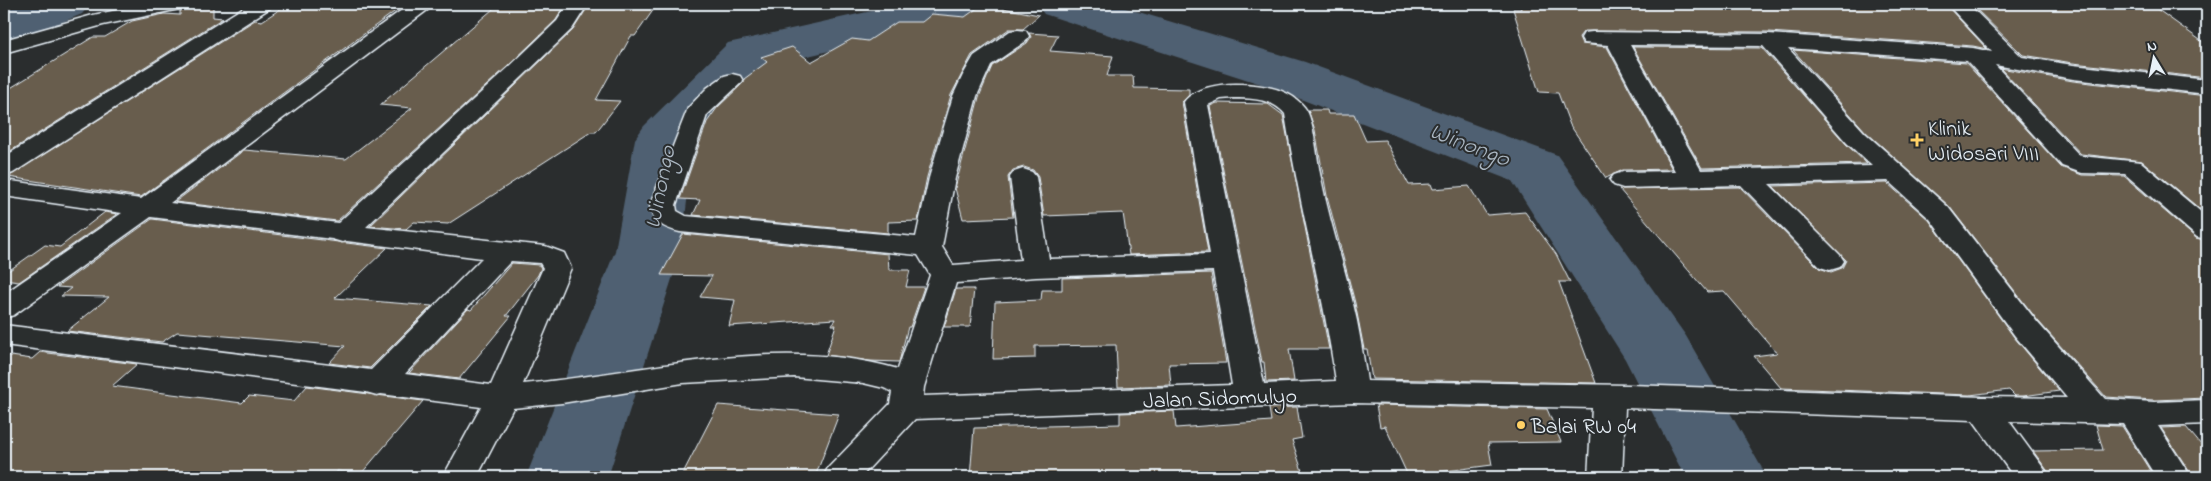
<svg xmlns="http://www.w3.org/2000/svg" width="2211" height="481" font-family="'Indie Flower',sans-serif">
<rect width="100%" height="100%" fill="#2a2d2e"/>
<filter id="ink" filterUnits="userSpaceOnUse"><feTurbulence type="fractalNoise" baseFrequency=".02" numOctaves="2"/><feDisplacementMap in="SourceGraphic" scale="10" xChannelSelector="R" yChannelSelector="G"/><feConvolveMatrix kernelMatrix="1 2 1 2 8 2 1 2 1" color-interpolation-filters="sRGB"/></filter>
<g filter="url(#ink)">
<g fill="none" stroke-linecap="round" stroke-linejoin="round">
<path fill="#506172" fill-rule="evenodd" d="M21,4H90L82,14L22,39L4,43V10Z
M903,4H995L987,14L765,66L694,143L681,251L608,477H526L615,251L635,139L644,126L728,43Z
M1036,4H1112L1305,62L1557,155L1686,336L1767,477H1685L1625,359L1512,181L1267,86L1044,14Z"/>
</g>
<path fill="#675d4e" stroke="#e8f1f8" d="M189,4H213V17L223,18L4,155V92L93,37H105L132,21L164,14L180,15V11L186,9Z
M288,4H405L141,197L8,177L255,20L262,21Z
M499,4H566L556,20L507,67L337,221L175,202L244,150L346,159L412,108L380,105Z
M983,4L1039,15L1023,29H1009L972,55L951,95L927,177L918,221L888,222V233L693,215L700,200L680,199L707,122L717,108L744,82V79L767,62L761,57L792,47L811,62L852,39L868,41L897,22H922L932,14L965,17Z
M1520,4L1946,5L1987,49L1973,46L1769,32L1584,31L1579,37L1582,44L1607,47L1672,169L1623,170L1606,178L1570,125L1558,93L1539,92L1513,9H1521Z
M1987,4H2150L2207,45V78L2073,63L2023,55L1973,6H1989Z
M589,5L654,9L635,36H631L596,100L620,101L596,132H591L448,224L414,222L406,229L370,226L573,30Z
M1029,33L1058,35L1050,51L1113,56L1107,76H1133L1134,88L1189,89V95L1182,102L1208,252L1129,255L1123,213L1044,216L1038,177L1033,170L1024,167L1013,170L1008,177L1013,217L963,219L955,188L979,97L992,66L1027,43L1031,37Z
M1633,47L1762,48L1846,144L1867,164L1702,168Z
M1793,50L1966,63L2061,167L2082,175L2124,176L2196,238L2207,241V398L2154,400L2106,397L2038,321L1949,206L1866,132Z
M2000,68L2073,81L2207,96V215L2142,161L2081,154Z
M1217,103L1268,104L1283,115L1329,349H1289L1294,381L1266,382L1264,362H1262L1210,106Z
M1308,110H1327L1328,114H1354L1366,141L1385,140L1409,185L1431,184L1433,189L1469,186L1487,215L1525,212L1556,254L1570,282H1559L1596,383L1372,379L1367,349H1364L1355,303L1327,196L1315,130Z
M1887,183L1929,220L2014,337L2059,391L2023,396H2015L2009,390L1970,395L1781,388L1754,356L1777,353L1724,291L1707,292L1619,189L1740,187L1819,268L1831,272L1842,268L1846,260L1773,186Z
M105,212L117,214L19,282L4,280V274L45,245L60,247Z
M152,219L387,248L335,298L432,306L370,368L329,363L345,346L177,332L162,342L67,331L109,297L61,296L71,288L57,287Z
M683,234L888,254L889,270H910L906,287H924L910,327H908L899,362L869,361L826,355L836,325H832L835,319L729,326L735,300L700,297L712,276L661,275Z
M512,263L539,265L541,268L538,275L506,316H511L459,379L409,373L468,309L471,310Z
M1211,273L1226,363L1169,364L1171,385L1118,387L1116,345L1035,346V358L993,359L995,302L1041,300L1042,290H1062V278Z
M956,289H974L970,327H944Z
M40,352L137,364L112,386L172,394L242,403L249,396L294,401L307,386L423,401L361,474L337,471V477H4V355L32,359Z
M718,405L839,414L815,477H681Z
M1376,405L1547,409L1561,442L1488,443L1492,465L1408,476L1385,426L1380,427Z
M1297,407L1302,438L1292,440L1304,477H970L974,428L1120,424V413L1174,411L1176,428L1271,421L1269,408Z
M2096,425L2122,426L2154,477H2052L2033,451L2103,450Z
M2186,427L2207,452V477H2193L2161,428Z"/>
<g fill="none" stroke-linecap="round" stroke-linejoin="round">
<g stroke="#e8f1f8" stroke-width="3">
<path id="minor" d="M146,4H187L184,8L103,25L4,53V40L93,15Z
M249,4H273L270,8L13,173L4,176V157Z
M410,4H433L430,8L170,203L338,223L508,68L557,21L568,4H588L572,29L366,227L545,246L564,253L571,268L523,384C644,373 778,334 898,369L930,275L918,255L680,232C664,228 651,222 650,205L688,108L707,88L724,76L732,74L740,76L743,81L707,115L676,205L677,211L686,216L916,237L929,178L953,96L963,75L974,56L1010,31L1018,30L1026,31L1029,36L1026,41L991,65L977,96L955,178L942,247L953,265L1021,260L1010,177L1014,172L1023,169L1032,172L1036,177L1049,259L1210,254L1184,102C1194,88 1219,84 1236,84C1260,84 1290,88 1305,108C1314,119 1317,161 1321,178C1330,226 1347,273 1357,321C1361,341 1364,361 1367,381L1629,385L1982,397L2067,398L2015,336L1930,219L1888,181L1769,184L1840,255L1844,261L1840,267L1830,270L1820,267L1741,185L1623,188L1614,185L1610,180L1614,175L1623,172L1675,171L1608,45L1584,43L1581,38L1584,33L1592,32L1769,34L1973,48L1992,52L1947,4H1968L2022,57L2073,65L2207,80V94L2073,79L1995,65L2080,156L2141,162L2207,217V239L2197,237L2125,174L2082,173L2062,166L1967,61L1788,48L1865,133L1948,207L2037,322L2105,399L2154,402L2207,400V424L2158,426L2191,477H2156L2123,424L2009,421L2050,477H2014L1973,420L1625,408L1622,477H1588L1592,408L1353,403L915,419L861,477H823L828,468L890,404L892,392L884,388L863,383L794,377L683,383L562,403L513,408L477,477H443L481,407L381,394L377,395L366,392L4,345V325L371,370L482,258L347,241L342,242L332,239L151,217L14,315L4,318V294L122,213L4,196V180L141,199ZM1630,45L1763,46L1847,143L1872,166L1701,170ZM1233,98C1252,98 1273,99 1285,114C1299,204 1323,291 1336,381L1264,384L1208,105L1221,99ZM511,261L540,263L543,268L491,385L405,374ZM1213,271L1232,385L923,396L924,387L956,283L1036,277Z"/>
</g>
<use href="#minor" fill="#2a2d2e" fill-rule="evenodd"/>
</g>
</g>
<g fill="#ffd166" stroke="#2a2d2e" stroke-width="2">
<path d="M1914.5 132.5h5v5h5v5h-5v5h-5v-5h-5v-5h5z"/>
<circle cx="1521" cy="425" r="5"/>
</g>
<g text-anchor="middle" stroke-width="4" stroke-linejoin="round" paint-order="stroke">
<g font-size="22" fill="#e8f1f8" stroke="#2a2d2e" text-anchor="start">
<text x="1928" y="135">Klinik<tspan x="1928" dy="25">Widosari VIII</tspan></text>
<text x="1531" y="433">Balai RW 04</text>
</g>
<g font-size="22" fill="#e8f1f8" stroke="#2a2d2e">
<text transform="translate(1220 397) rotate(-2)" y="8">Jalan Sidomulyo</text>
</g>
<g font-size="24" font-style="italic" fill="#abb7c2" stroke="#2a2d2e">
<text transform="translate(1470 144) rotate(21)" y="8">Winongo</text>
<text transform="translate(659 187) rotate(-79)" y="8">Winongo</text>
</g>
</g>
<rect width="2211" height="481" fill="none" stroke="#2a2d2e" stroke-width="20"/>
<rect x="10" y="10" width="2191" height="461" fill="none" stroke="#e8f1f8" stroke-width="2" filter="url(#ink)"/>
<g transform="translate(2154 58) rotate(350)" stroke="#2a2d2e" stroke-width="4" paint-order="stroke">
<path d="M0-4L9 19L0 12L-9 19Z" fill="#e8f1f8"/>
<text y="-8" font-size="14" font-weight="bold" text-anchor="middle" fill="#e8f1f8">N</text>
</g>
</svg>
